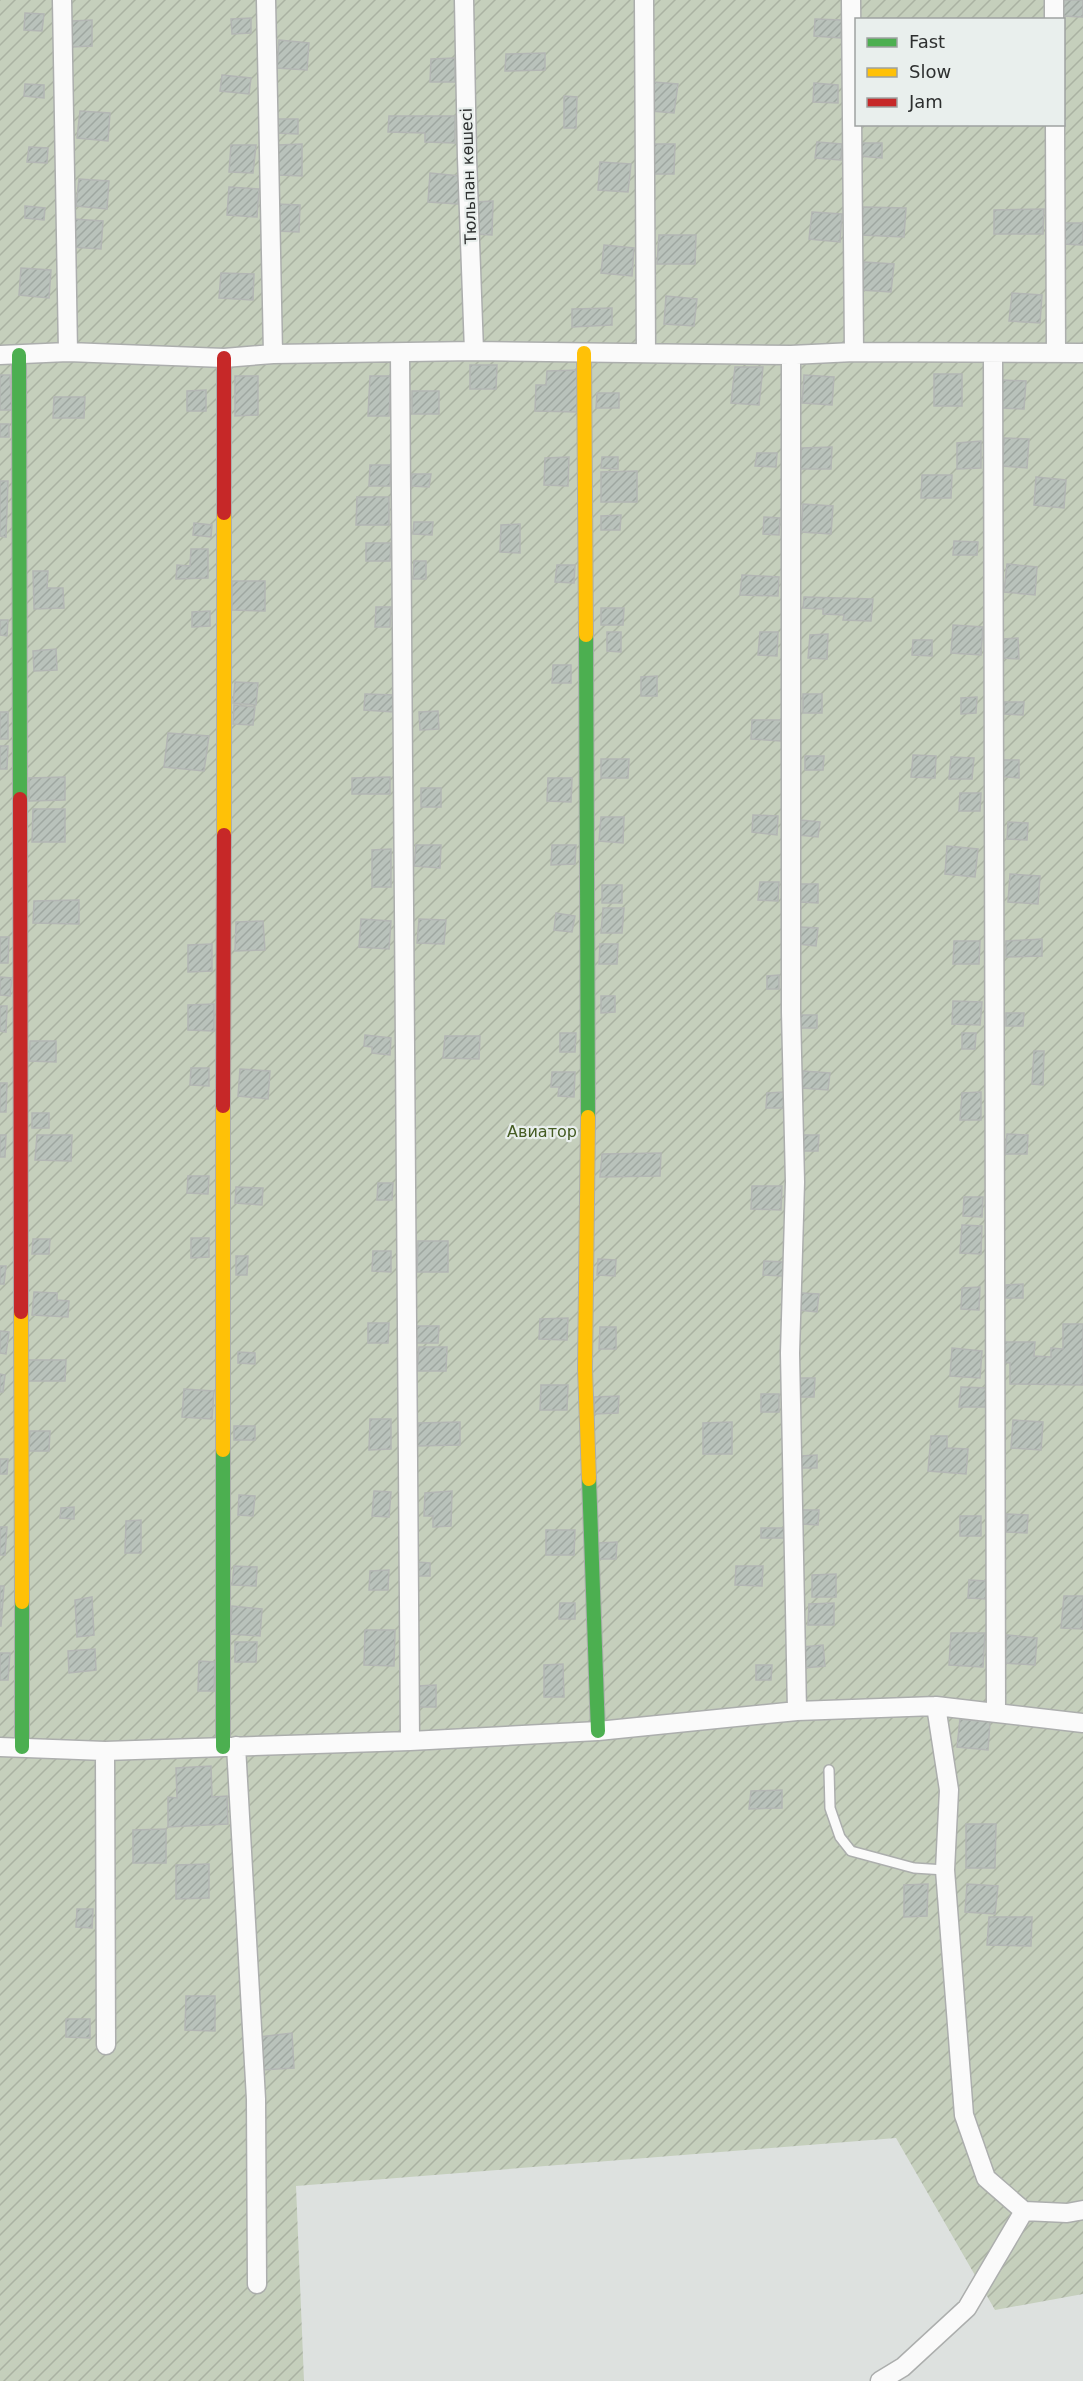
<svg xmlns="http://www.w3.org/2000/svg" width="1083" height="2381" font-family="'DejaVu Sans',sans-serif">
<defs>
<pattern id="garden-furrows" width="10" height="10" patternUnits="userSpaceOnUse" patternTransform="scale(1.5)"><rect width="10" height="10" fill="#c5cfbc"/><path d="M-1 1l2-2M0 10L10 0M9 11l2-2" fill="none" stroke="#aab2a2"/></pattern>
<pattern id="building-hatch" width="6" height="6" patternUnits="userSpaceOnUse" patternTransform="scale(1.5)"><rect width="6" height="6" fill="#b9c2bb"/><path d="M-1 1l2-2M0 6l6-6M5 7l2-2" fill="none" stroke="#9fa7a1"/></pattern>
</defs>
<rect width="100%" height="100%" fill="#dde1df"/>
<path fill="url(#garden-furrows)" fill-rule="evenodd" d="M0,0H1083V2294L995,2310L896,2138L296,2186L304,2381H0ZM856,20H1064V124H856Z"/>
<path fill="url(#building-hatch)" stroke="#b3b6b4" stroke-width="1.5" d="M1063,0H1083V17L1062,16Z
M25,13L44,14L42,31L24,30Z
M251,18V33L232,34L231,19Z
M815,19L842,20L841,38L814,36Z
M92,20V46L72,47V21Z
M279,40L309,43L307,70L277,68Z
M545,53V70L505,71L506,54Z
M455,58V82H430L431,59Z
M222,75L251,78L249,94L220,91Z
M653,82L678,84L674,113L651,111Z
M814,83L838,85V103L813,102Z
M25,84L44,85V98L24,96Z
M564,96L577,97L576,128H564Z
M80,111L110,113L108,141L77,138Z
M389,116H455V143L425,142V133L388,132Z
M275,119H298V134L275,133Z
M817,142L842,144L841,160L815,158Z
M860,143H882V158L859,156Z
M302,144V176L277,175L278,145Z
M654,144H675L674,174H653Z
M231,145H256L253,173L229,172Z
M29,147L48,148L47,163L27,162Z
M600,162L631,164L628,192L598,190Z
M430,173L460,176L458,204L428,202Z
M79,179L109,181L107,209L76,206Z
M229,187L259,189L257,217L227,215Z
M493,201L492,235L473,234L474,202Z
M276,204L300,205L299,232L276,231Z
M25,206L45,208L44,220L25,218Z
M863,207L906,208L904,237L860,235Z
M1044,209L1043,234H994V210Z
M812,212L842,214L840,242L809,239Z
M73,219L103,221L101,249L71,247Z
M1065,223H1083V245L1063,244Z
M659,235H696L695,264H657Z
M604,245L634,248L632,276L601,273Z
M864,262L894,264L891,292L861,290Z
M21,268L51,270L49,298L19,295Z
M221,273L254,274L253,300L219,298Z
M1012,293L1042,295L1040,323L1009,321Z
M666,296L697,299L694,326L664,324Z
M612,308V325L572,327V309Z
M470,365H497L496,389H470Z
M735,367H763L759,405L731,403Z
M579,370L577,412L535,411L536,385H546L547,371Z
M934,374H962V406H934Z
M0,375H10L12,410H0Z
M804,375L834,377L832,405L802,403Z
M235,376H258V415L235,416Z
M370,376H391L389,416H368Z
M1001,380L1026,381L1024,409L999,408Z
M206,390V411H187V391Z
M412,391H439V414H412Z
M597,393H619V408H596Z
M54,397H85L84,418H53Z
M0,424H9V437H0Z
M1004,438L1029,439L1027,468L1002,466Z
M981,441V468L957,469V443Z
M832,447L831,469H800L801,448Z
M757,453H777L776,467L755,466Z
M569,457L568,486L544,485L545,458Z
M602,457H618V469L601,468Z
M370,465H391L390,486H369Z
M637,471V502H601V472Z
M412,474H431L429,487L411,486Z
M922,475H952L951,498H921Z
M1036,477L1066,480L1064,508L1034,505Z
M0,481H8L6,537L0,536Z
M357,497H389V525H356Z
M803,504L833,506L831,534L801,532Z
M621,515L620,530H601V516Z
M764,517L780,518L779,535L763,534Z
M414,522H433L432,535L413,534Z
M194,523L212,525L211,537L193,535Z
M520,524V553L500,552L501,525Z
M954,541L978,542L977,555H953Z
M366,543H391L390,561H366Z
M191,549H208V578L176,579L177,565L190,566Z
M414,561H426V579H413Z
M1007,564L1037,567L1035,595L1004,592Z
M557,565H575L574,583L555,582Z
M33,571H48L47,588H63L64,608L34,609Z
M742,575L779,577L778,596L740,595Z
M232,581H265V611L232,610Z
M804,597L873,599L871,621L843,620L844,615L823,614V609L803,608Z
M376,607H391L390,627H375Z
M601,608H624L623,625H601Z
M210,611V626L192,627V612Z
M0,620H8L7,636L0,635Z
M953,625L983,627L981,655L951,653Z
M607,632H621V652L607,651Z
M760,632H778L777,656L758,655Z
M828,634L827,659L808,658L810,635Z
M1018,638L1019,659L1002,658L1003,639Z
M913,640H932V656L912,655Z
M56,649L57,670L34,671L33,651Z
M553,665H571V683H552Z
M657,676V696H641V677Z
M235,682L258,683L256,705L233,703Z
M365,694L395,695L394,712L364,710Z
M803,694H822V713H803Z
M977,697L976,713L961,714V698Z
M1004,702H1024L1023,715L1004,714Z
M234,705L255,707L253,725L233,724Z
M438,711L439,729L420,730L419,712Z
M0,712H8V739H0Z
M752,720H781V741L751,739Z
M168,733L209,736L204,771L164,767Z
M0,746H8L7,769H0Z
M913,755L936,756L935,778L911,777Z
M805,756H824L823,770H805Z
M951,757L974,758L972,779H949Z
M601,759H629L628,778H601Z
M1000,760H1019V778L999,776Z
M65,777V800L29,801V778Z
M390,777V794H352V778Z
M548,778H572L571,802L547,801Z
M421,788H441V807H421Z
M960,793H981L980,811H959Z
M33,809H65V842H32Z
M753,815L778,816L777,835L752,832Z
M601,817H624L623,843L599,841Z
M800,820L820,822L818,837L798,835Z
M1008,822L1028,823L1027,840L1007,839Z
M416,845H441L440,868L414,866Z
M552,845H576L575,864L551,865Z
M947,846L978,849L975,877L945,874Z
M391,849V887H372V850Z
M1010,874L1040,876L1038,904L1008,902Z
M760,882H779L778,901L758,900Z
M800,884H818V903L800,902Z
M602,885H622V903H602Z
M79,900V924L33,923L34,901Z
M603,908H624L622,933H601Z
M556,913L575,916L572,932L554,930Z
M361,919L391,921L389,949L359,947Z
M419,919L446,920L444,944L417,943Z
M263,921L265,950L235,951L236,922Z
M800,927L818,928L816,946L798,944Z
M0,937H9L8,963H0Z
M1042,939V956L1006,957V941Z
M954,941H980L979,964H953Z
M212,944V971L188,972V945Z
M600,944H618L617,964H599Z
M779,975V989H767V976Z
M0,977L12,978L10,996L0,995Z
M601,996H615V1012L601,1013Z
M953,1001L982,1002L980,1025L952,1024Z
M214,1004V1031L188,1030V1005Z
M0,1006H7L6,1032L0,1031Z
M1006,1013H1024L1023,1026H1006Z
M800,1015H817V1028H799Z
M560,1033H576L575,1052H560Z
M962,1033H976L975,1049H962Z
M365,1035L391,1038L390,1055L372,1053V1047L364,1046Z
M445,1036H480L479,1059L443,1058Z
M30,1041H56V1062L29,1061Z
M1034,1051H1044L1043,1085L1032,1084Z
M191,1068H209V1086L190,1085Z
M240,1069L270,1071L268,1099L238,1096Z
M803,1071L830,1073L828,1090L802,1088Z
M552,1072H575L574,1097L558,1096L559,1087H551Z
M0,1083H7L6,1112H0Z
M784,1092V1108H766L767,1093Z
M981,1092V1120H960L962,1093Z
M32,1113H49V1128H32Z
M1007,1134L1028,1135L1027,1154H1005Z
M0,1135H6L5,1157H0Z
M37,1135H72L71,1161L35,1160Z
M803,1135H819L818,1151H801Z
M661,1153L660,1176L600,1177L602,1154Z
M188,1176H209L208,1194L187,1193Z
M378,1183H393L392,1200H377Z
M752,1186H782L781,1210L751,1209Z
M236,1187L263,1188L262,1205L235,1203Z
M964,1197H983L982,1217L963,1216Z
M962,1225L982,1226L981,1254L960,1253Z
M191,1238H209V1257L191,1258Z
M33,1239H50L49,1254H32Z
M418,1241H448V1272H417Z
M373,1251H391V1272L372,1271Z
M236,1256H248L247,1275H236Z
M598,1259L616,1260L615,1276L597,1275Z
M764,1261L785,1262L783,1276L763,1275Z
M0,1266H6L4,1284H0Z
M1023,1284V1298H1005L1006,1285Z
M980,1287L979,1310L961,1309L962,1288Z
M34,1292L57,1293V1300L69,1301L68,1317L32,1315Z
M801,1293L819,1294L817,1312L799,1310Z
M568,1318L567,1340L539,1339L540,1319Z
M368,1323H389L388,1343H368Z
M1063,1324H1083V1385L1010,1384V1363L1003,1362L1004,1342H1035L1034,1356L1051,1357V1348L1063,1349Z
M415,1326H439L438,1343H414Z
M600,1327H616V1349H599Z
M0,1331L9,1332L6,1354L0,1353Z
M419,1347H447L446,1371H417Z
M952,1348L982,1351L980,1378L950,1376Z
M238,1352L255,1353V1364L238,1363Z
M27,1360H66L65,1381H26Z
M0,1374L5,1375L3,1392H0Z
M799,1378H815L814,1397H798Z
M541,1385H568L567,1410H540Z
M961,1387L988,1388L987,1407H959Z
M184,1389L214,1391L212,1419L182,1417Z
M761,1394H779V1412H761Z
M619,1396L618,1413L594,1414V1397Z
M370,1419H391V1449L369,1450Z
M1013,1420L1043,1422L1041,1450L1011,1448Z
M460,1422V1445L417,1446L418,1423Z
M732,1422V1454H703V1423Z
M234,1426H255V1440H234Z
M30,1431H50L49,1451H29Z
M931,1436H947V1448L968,1449L966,1474L928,1471Z
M817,1455V1468H800V1456Z
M0,1459H8L7,1474H0Z
M374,1491L391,1492L389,1517L372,1516Z
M452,1491L451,1526L433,1527V1516H424L425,1493Z
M239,1495L255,1496L253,1516L238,1515Z
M74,1507V1519L60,1518L61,1508Z
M802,1510H819L818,1525L802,1524Z
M1007,1514L1028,1515L1027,1533L1006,1532Z
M960,1516H981V1536H960Z
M141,1520V1553H125L126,1521Z
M0,1527H7L5,1555H0Z
M761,1528H784V1538H761Z
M546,1530H575L574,1555H546Z
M617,1542L616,1559H598L599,1543Z
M417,1562L430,1563V1576H416Z
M234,1566L257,1567L256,1586L232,1585Z
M736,1566H763L762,1586L735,1585Z
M389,1570L388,1590H369L370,1571Z
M836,1574V1597H812V1575Z
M969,1580L987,1581L986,1599L968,1598Z
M0,1586H4L1,1626H0Z
M1064,1596H1083V1629L1061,1628Z
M92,1597L94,1635L77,1637L75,1600Z
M560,1603H575V1619H559Z
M834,1603V1625H808L809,1604Z
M232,1606L262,1609L260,1636L230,1634Z
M365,1630H395L394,1666L364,1665Z
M951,1633H985L983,1667L949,1665Z
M1007,1635L1037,1638L1035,1665L1004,1663Z
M235,1642H257L256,1662H235Z
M823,1645L825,1666L804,1668L803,1647Z
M95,1649L96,1670L69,1673L68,1651Z
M0,1653H10L8,1680H0Z
M199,1661L215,1662L214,1691H198Z
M563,1664L564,1697H544V1665Z
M756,1665H772L771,1680H756Z
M436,1685V1707H417V1686Z
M960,1719L990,1722L988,1750L957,1747Z
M211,1766L212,1797L227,1796L228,1824L168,1827V1797L177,1798L176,1768Z
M782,1790V1808L749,1809L751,1791Z
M966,1824H996L995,1868H966Z
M166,1829V1863H133V1830Z
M209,1864V1898L176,1899V1865Z
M928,1884L927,1916L904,1917V1885Z
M967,1884L998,1886L995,1914L965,1912Z
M77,1909H93L92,1928L76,1927Z
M989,1917H1032L1031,1946L987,1945Z
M186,1996H215V2031L185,2030Z
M66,2019H90V2038L66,2037Z
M292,2033L294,2068L261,2070L259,2037Z"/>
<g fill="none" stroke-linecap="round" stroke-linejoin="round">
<g stroke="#acaead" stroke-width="12">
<path id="lane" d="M829,1770L830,1808L840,1837L851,1851L914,1868L945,1870"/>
</g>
<g stroke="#acaead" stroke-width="21">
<path id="street" d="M62,0L68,352
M266,0L273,354
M464,0L467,158L474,351
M644,0L646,353
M851,0L854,352
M1054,0V20
M1055,124L1056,353
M400,353L410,1741
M993,353L996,1713
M0,355L68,352L224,358L273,354L474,351L791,355L854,352L1083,353
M791,355V1012L795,1182L790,1353L797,1711
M936,1706L949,1790L945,1870L964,2115L986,2178L1024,2211L1067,2213L1083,2210
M236,1746L256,2099L257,2284
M0,1747L105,1751L410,1741L598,1731L797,1711L936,1706L1083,1723
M105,1751L106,2045
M880,2381L903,2367L967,2308L1024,2211"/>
</g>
<g stroke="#acaead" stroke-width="16">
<path id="fast" d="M19,355L20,799
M586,635L588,1117
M589,1479L598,1731
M22,1602V1747
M223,1747V1450"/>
</g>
<g stroke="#acaead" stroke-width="16">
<path id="slow" d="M584,353L586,635
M224,835V513
M588,1117L585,1369L589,1479
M21,1312L22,1602
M223,1450V1106"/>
</g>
<g stroke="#acaead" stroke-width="16">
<path id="jam" d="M224,513V358
M20,799L21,1312
M223,1106L224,835"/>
</g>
<use href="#lane" stroke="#fafafa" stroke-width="9"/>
<use href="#street" stroke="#fafafa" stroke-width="18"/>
<use href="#fast" stroke="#4caf50" stroke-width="14"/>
<use href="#slow" stroke="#ffc107" stroke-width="14"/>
<use href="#jam" stroke="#c62828" stroke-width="14"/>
</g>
<g text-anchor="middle" stroke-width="4.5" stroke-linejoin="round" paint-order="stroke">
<g font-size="16" fill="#2d2f2f" stroke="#e9efed">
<text transform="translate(468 176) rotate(-92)" y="6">Тюльпан көшесі</text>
</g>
<g font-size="16" fill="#455c23" stroke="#e9efed">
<text x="542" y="1137">Авиатор</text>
</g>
</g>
<rect x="855" y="18" width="210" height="108" fill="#e9efed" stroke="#9ea2a1" stroke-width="1.5"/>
<rect x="867" y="38" width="30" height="9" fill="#4caf50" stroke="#9ea2a1" stroke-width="1.5"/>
<text x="909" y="48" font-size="18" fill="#2d2f2f">Fast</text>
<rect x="867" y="68" width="30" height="9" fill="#ffc107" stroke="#9ea2a1" stroke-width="1.5"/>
<text x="909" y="78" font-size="18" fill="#2d2f2f">Slow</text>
<rect x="867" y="98" width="30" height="9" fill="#c62828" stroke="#9ea2a1" stroke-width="1.5"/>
<text x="909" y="108" font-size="18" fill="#2d2f2f">Jam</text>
</svg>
